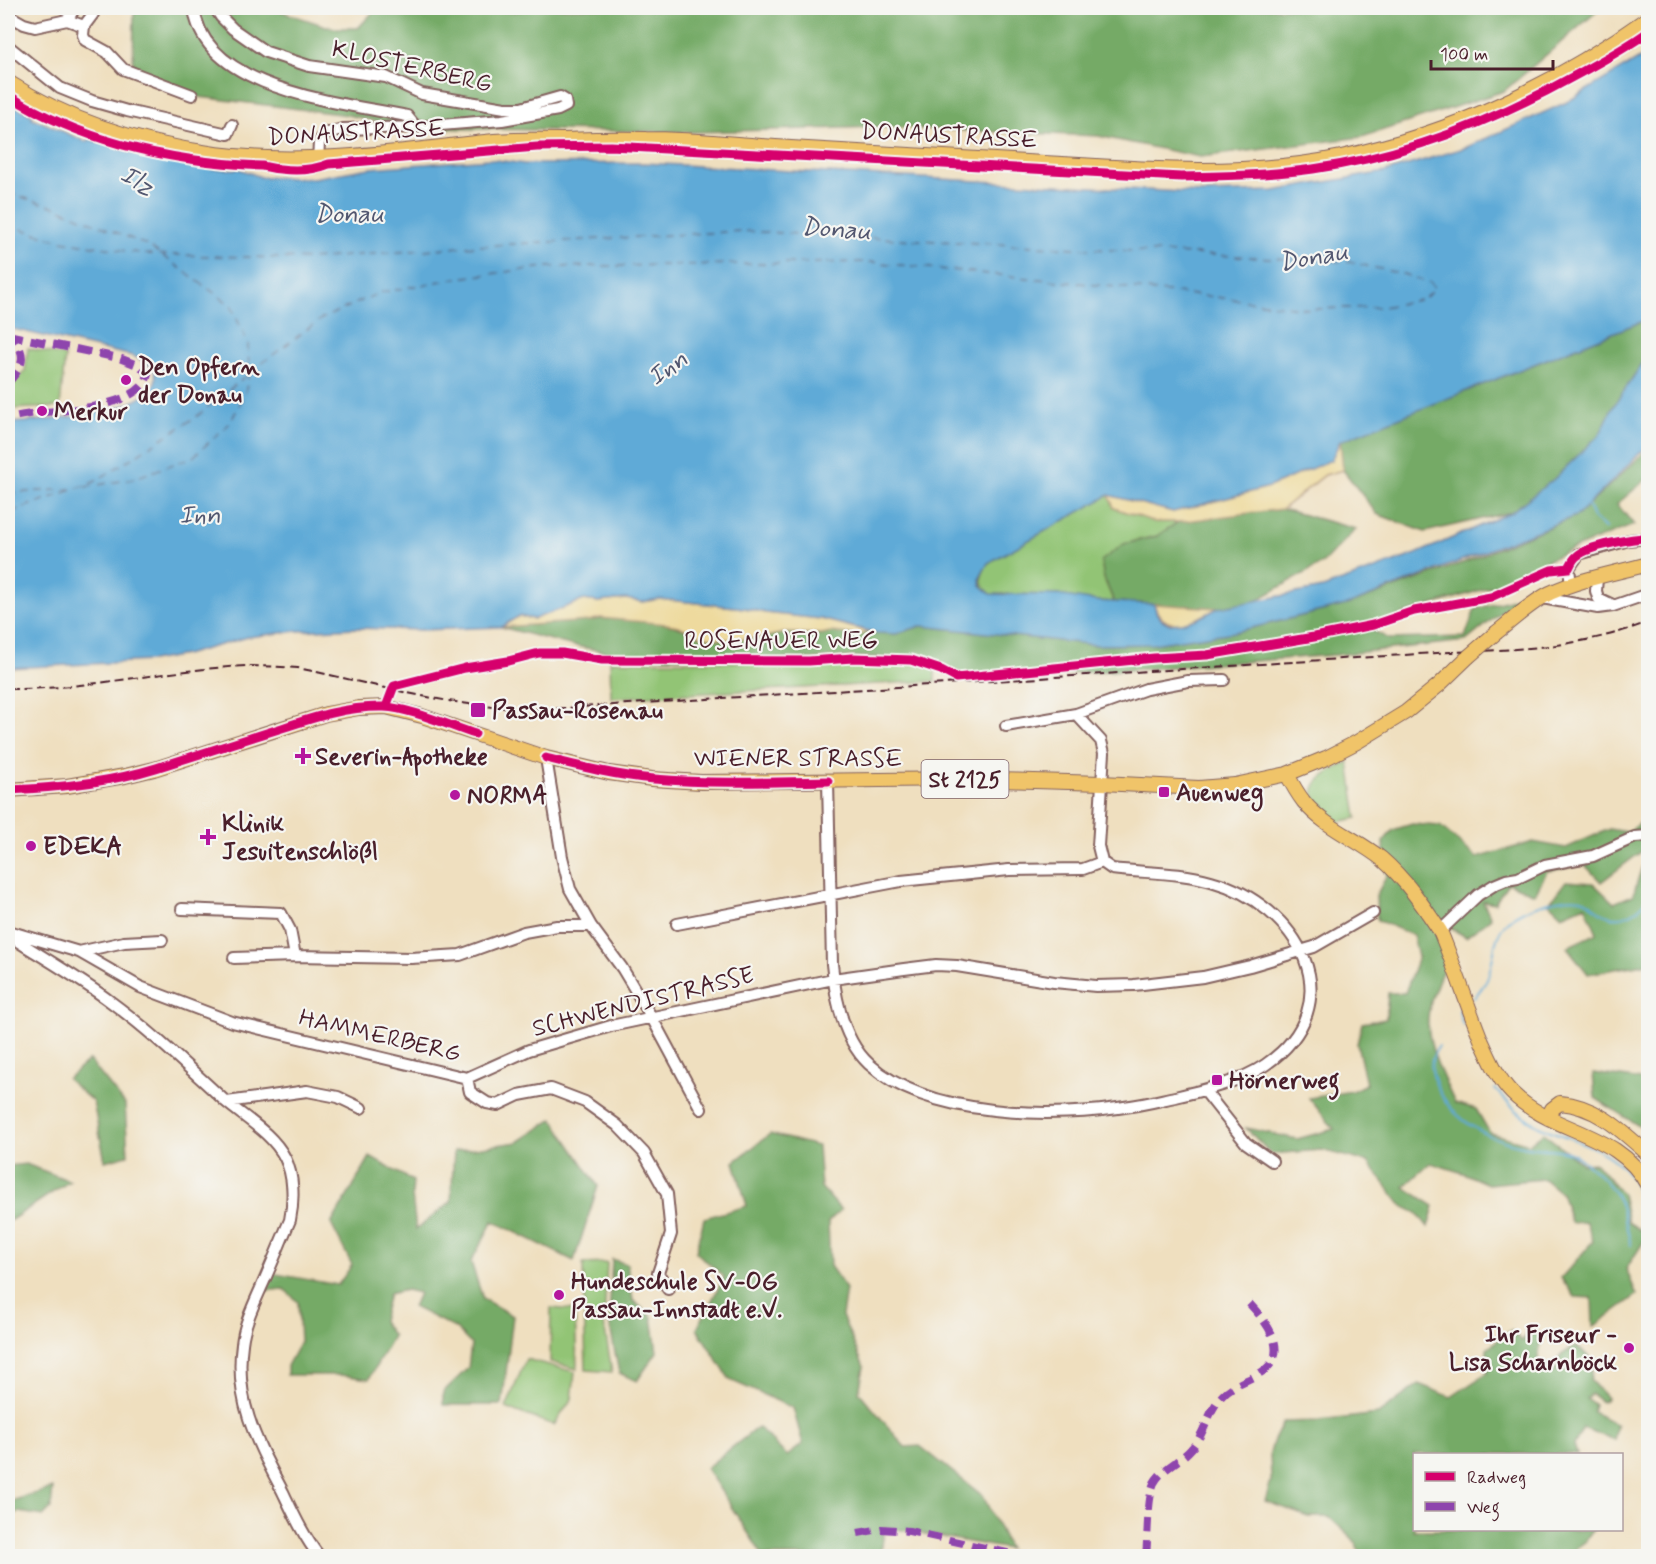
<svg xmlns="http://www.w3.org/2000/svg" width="1656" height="1564" font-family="Mynerve,sans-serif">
<rect width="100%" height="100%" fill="#f6f6f2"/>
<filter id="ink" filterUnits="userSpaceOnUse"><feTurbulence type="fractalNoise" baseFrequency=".0167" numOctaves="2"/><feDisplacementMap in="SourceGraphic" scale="12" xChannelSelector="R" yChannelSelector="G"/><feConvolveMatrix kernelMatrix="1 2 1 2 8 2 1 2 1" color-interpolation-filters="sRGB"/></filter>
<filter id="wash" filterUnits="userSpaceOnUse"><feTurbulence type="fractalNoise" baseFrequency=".008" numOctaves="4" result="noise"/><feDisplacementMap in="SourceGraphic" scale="24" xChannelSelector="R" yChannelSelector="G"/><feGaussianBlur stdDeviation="1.35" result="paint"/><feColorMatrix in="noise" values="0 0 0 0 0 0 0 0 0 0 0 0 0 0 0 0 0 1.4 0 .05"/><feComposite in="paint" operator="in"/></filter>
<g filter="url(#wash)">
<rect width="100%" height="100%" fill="#efdfbf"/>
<path fill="#92c474" stroke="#6e7250" stroke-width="1.5" d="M28,348L65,356L60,407L8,409V389L25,371Z
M1109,495L1114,508L1155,522H1178L1157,536L1124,544L1104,578L1114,602L1085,600L1058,595L991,594C977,583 980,577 988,563Z
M873,660C895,660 915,660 935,670V681L611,698L610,661L808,662Z
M1349,762L1357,818L1338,822C1298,793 1311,780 1349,762Z
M607,1263L604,1324L612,1372L586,1370L583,1264Z
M551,1308L575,1310L577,1369L550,1362Z
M526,1359L575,1372L572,1399L554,1425L506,1408Z"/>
<path fill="#75aa66" stroke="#606448" stroke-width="1.5" d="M134,8H271L332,28H358L377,8H454L514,12L530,8H1601L1504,91L1362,137L1200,157L1098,136L880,127L694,132L405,128L348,115L199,97L133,73Z
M1648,319V355L1613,407L1600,434L1554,479L1511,512L1425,532L1377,514L1343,470L1340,441Z
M1648,449V478L1617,504L1634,525L1563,553L1494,586L1398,616L1374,631L1389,639L1465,637L1475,609L1520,597L1466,641L1335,655L1159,668L963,680L920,661L904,658L853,657L808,659L610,657L607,652L570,645L501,627L589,621C611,615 667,621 688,631L766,637L784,633L822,634L830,632L859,635L870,632L896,634L921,626L1097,645L1153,644L1235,632L1350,604L1465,562L1578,515Z
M1282,509L1356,529L1323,563L1252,603L1218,608L1114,602L1104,578L1101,561L1124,544L1157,536L1178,522Z
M1643,820L1642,851L1601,882L1585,865L1547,871L1535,894L1508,883L1495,903L1483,901L1491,918L1466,937L1449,927L1435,929L1447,962C1439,977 1427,1006 1428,1024C1429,1050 1444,1080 1455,1103L1476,1109L1490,1133L1529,1144L1543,1133L1583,1164L1596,1163L1622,1194L1628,1222L1648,1235L1626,1269L1637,1295L1593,1327L1592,1298L1575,1297L1561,1278L1593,1241L1586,1222L1571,1223L1561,1193L1544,1179L1488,1184L1463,1173L1431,1163L1404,1187L1434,1206L1428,1227L1417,1213L1402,1206L1368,1162L1322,1150L1271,1154L1246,1128L1297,1139L1334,1129L1309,1098L1352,1091L1366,1084L1357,1044L1362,1023L1386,1019L1388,993H1405L1418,957L1413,935L1377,920L1376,896L1387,875L1383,842L1393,830L1412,824L1440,826L1477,858L1533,842L1566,848L1609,829L1628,832Z
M1642,867L1648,869V963L1588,974L1567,947L1597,933L1585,905L1562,915L1549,903L1566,881L1593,883L1614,903L1633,895Z
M89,1060L125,1104L128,1155L105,1161L93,1102L67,1079Z
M1593,1073L1648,1081V1132L1595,1098Z
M553,1119L598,1186L574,1261L493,1221L471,1262L483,1299L513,1316L502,1405H443V1392L468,1368L471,1344L455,1328L413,1307L419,1293L406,1290L389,1294L382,1321L393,1336L369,1379L340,1375H287V1366L300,1342L298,1302L284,1289L263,1291L271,1273L338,1285L352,1265L331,1224L370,1157L413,1181L412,1195L416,1229L451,1202L454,1151L518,1142Z
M770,1134L818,1146L821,1187L841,1210L828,1222L830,1266L846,1289L842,1316L864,1367L859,1392L905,1447L920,1446L983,1496L1009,1549L885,1527L880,1556H763L706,1468L758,1427L787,1456L803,1444L793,1408L730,1380L697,1329L724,1277L696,1252L704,1218L747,1206L734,1162Z
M26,1164L70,1181L8,1222V1166Z
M612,1259L627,1264L633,1300L652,1317L657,1352L637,1381L619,1373L609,1322Z
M1532,1328L1542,1335L1536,1371L1554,1372L1560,1356L1576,1345L1594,1362L1590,1380L1607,1398L1602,1402L1591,1394L1586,1398L1595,1405L1593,1412L1617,1425L1614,1440L1583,1428L1574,1445L1577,1454H1414V1530H1593L1586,1541L1575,1549L1579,1556H1362L1353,1539L1329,1517H1308L1265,1501L1271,1481L1270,1453L1273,1442L1283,1422L1319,1421L1378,1414L1419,1384L1451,1397L1487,1373V1348L1511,1330L1522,1341Z
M53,1488L51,1508L43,1516L19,1512L8,1516V1502Z"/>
<path fill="#eeda9e" stroke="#9c7c64" stroke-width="1.5" d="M1340,441L1343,470L1325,475L1282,509L1178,522H1155L1114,508L1109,495L1173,512L1269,487L1331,460Z
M626,599L642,602L659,599L745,608L766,613L821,619L870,632L859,635L830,632L822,634L784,633L766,637L733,640L703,637L678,626L666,624L600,618L589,621L501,627L519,616L534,619L584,600L598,602Z
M1154,604L1218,608C1196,620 1164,638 1154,604Z"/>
<path fill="#5faad7" stroke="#546481" stroke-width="1.5" d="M1648,53V319L1340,441L1331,460L1269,487L1173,512L1109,495L988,563L980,578L981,585L991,594L1058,595L1097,601L1154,604L1157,614L1162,620L1170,624L1181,623L1197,619L1218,608L1323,588L1416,554L1511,512L1554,479L1600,434L1613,407L1648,355V445L1578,515L1350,604L1235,632L1153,644L1097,645L921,626L896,634L877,633L821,619L766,613L745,608L659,599L642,602L626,599L598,602L584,600L534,619L519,616L501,627L422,630L355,628L297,631L248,637L185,655L151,661L8,668V423C36,421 145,415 155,382C159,367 143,361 133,356L8,328V102L33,116L32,118L87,142L89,139L133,153L214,169H240L261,177L313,178L370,168L489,159L525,164L644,163L1202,193L1273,191L1385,172L1467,147L1567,102Z"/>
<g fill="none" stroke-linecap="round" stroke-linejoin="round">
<path stroke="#5faad7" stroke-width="2" d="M1588,506L1593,517L1605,528
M1474,998C1479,991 1484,986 1487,979C1495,961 1492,936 1507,922C1522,908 1562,895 1581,899C1590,901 1593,907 1600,912C1618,924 1636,914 1648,899
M1461,1008L1459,1012L1463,1025
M1439,1046C1429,1060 1430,1067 1436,1084C1452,1123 1494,1143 1535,1148C1550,1150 1565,1148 1578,1157C1593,1168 1612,1184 1619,1201C1625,1214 1627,1231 1631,1245
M1495,1089C1508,1104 1523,1118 1541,1127C1570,1140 1604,1146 1626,1171C1639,1186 1643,1209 1648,1227"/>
<path stroke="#525770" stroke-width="1.5" stroke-dasharray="8 6" stroke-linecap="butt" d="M8,193L58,208L149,246L231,305L248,344L249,374L245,394L230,423L193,457L132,479L80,488
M8,225L62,241L146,254L311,259L460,247L742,231L1349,262L1403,274L1431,283L1434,289L1424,299L1383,307L1309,309L1215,297L871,262L546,267L457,278L379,293L321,319L258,366L196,417L94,482L8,513
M8,493L72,489"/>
</g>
</g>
<g filter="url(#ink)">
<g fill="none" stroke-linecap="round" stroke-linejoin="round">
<g stroke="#84625f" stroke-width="14">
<path id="minor" d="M95,8L93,14L84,26L83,35L85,40L107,52L123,69L192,95
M194,8C203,91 345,103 407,116L416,127
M215,8L221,17L233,29L266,52L309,66L386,77L422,94L505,108H521L560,97L565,100L566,106L558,110L502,120L416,127L343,129L327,133L322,138L319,143L318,159
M8,15L24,24L35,27L67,20L84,26
M67,20L75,8
M8,46L60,88L92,101L127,111L228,134L232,125
M1597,578L1596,591L1598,598L1613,605
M1571,585L1569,568L1579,554L1629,540L1648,538
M1542,598L1598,608L1613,606L1648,594
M1006,726L1076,714L1146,689L1188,681L1224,680
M546,758L562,857L570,889L591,926L622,968L652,1018L701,1109
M828,781L832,964C835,998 843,1040 869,1064C928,1118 1056,1119 1131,1106C1146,1104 1161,1100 1175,1097C1205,1090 1240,1082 1265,1065C1355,1003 1298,905 1211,881C1179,872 1145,873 1112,869L1102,862L1098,846L1104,753L1101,741L1076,714
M182,909L281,913L290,930L295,956
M677,924L901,881L1009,870L1083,869L1102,862
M8,931L79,952L140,987L232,1022L467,1078L470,1092L487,1103L498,1105L519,1095L551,1089L585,1102L617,1125L644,1153L667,1194L671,1234L658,1273L668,1289
M1440,931L1478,895L1494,885L1506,880L1518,878L1545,865L1593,856L1635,837L1648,836
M8,935C42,957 78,977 111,1002C152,1032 188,1067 225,1101C245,1118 273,1134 285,1158C294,1176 294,1200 290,1220C280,1243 271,1266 261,1288C253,1306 244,1325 242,1344C234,1402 258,1444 283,1492C294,1515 304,1537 319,1556
M79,952L124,942L162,940
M234,958L295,956L411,958L460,955L524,932L557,926H591
M467,1078L529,1050L611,1026L833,979L904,969L936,965L957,966L1054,982L1096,986L1134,985L1203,977L1250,966L1314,947L1373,913
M1204,1090L1246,1143L1272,1161
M227,1102L307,1091L338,1097L361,1108"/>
</g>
<g stroke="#84625f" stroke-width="16">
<path id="major" d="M8,82C70,122 142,144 215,154C310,166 399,151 494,141C516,139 539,140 562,140C590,139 618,138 646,139C694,139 743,145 791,148C881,154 971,159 1062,164C1154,170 1250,176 1341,157C1455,133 1554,85 1648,18
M1497,632C1514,619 1530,603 1550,593C1580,579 1616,573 1648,564
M1287,774C1292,784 1297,793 1304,802C1324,827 1357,839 1382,859C1405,879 1423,905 1440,931C1455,967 1467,1005 1482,1042C1490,1059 1498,1079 1512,1093C1553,1134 1620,1131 1648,1186
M8,790L67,786L125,776L154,769L326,714L359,708L386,707L422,716L546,758L609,773L652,779L701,782L963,779L1102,783L1199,788L1235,785L1287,774L1326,758L1357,742L1406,712L1439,685L1468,657
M1548,1118L1552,1109L1560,1103C1597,1106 1622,1131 1648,1154"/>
</g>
<use href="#minor" stroke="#fff" stroke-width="10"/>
<use href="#major" stroke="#f0c469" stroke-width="14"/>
<path stroke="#4a1f2b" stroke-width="2" stroke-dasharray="9 4.5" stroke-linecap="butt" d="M8,689C88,690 167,669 247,666C264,666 281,667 298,668C384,686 460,711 549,709L1451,652C1518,650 1586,647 1648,622"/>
<g stroke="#84625f" stroke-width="16" stroke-linecap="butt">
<path id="major-bridge" d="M1468,657L1497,632"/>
</g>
<use href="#major-bridge" stroke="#f0c469" stroke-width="14"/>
<path stroke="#8e44ad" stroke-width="8" stroke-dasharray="15 8" stroke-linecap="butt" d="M8,335L119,358L140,366L148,374C142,406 71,410 45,412C32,413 20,416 8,418
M8,383C24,364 27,358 13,336
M858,1533L881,1529L909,1531L1021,1556
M1146,1556C1148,1538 1147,1499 1154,1483C1162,1468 1181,1461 1191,1449C1206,1433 1208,1409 1224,1394C1236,1382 1255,1379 1267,1368C1290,1347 1261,1316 1247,1301"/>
<g stroke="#f6f6f2" stroke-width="13">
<path id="cycleway" d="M8,95C84,143 173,162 262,166C268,167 273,169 280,169C296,171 314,170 329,164L537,147L611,146L1181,177C1226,176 1270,175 1313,169C1407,156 1496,120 1578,74C1602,61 1626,48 1648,32
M386,707L394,686L465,668L508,661L539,653H562L602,660L809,661L853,658L911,660L941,670L956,678L1154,658L1207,655L1314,637L1373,625L1414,611L1491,597L1551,570L1569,568C1571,564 1573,559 1577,556C1588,546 1633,538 1648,538
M546,758C582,767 617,776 654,779C712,784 770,782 828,781
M8,790C57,788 108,783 156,768C198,755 240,741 282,728C315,717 348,706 384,707C410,708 450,726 475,734"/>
</g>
<use href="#cycleway" stroke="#d6006c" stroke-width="9"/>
</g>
</g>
<g fill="#b5179e" stroke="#f6f6f2" stroke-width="2">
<circle cx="126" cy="380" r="6"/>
<circle cx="42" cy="411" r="6"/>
<rect x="470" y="702" width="16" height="16" rx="3"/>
<path d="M300 747h6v6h6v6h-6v6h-6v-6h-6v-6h6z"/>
<rect x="1158" y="786" width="12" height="12" rx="3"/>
<circle cx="455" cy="795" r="6"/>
<path d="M205 828h6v6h6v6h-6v6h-6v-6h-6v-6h6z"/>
<circle cx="31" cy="846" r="6"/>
<rect x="1211" y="1074" width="12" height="12" rx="3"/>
<circle cx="559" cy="1295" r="6"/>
<circle cx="1629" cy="1348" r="6"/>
</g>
<g text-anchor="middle" stroke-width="4.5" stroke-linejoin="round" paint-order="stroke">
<rect fill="#f6f6f2" stroke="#7e6067" stroke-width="1.5" x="921.5" y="760" width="87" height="38" rx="4.5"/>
<g font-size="22" font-weight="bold" fill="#4a1f2b">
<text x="965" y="787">St 2125</text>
</g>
<g font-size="24" fill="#4a1f2b" stroke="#f6f6f2">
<text transform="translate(412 66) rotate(13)" y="8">KLOSTERBERG</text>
<text transform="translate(356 132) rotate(-3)" y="8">DONAUSTRASSE</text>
<text transform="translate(949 135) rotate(3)" y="8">DONAUSTRASSE</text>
<text x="781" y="648">ROSENAUER WEG</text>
<text x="798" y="766">WIENER STRASSE</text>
<text transform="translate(643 1001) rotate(-14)" y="8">SCHWENDISTRASSE</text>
<text transform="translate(380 1035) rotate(13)" y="8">HAMMERBERG</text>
</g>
<g font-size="24" font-weight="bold" fill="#4a1f2b" stroke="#f6f6f2" text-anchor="start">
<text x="138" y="374">Den Opfern<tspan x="138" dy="28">der Donau</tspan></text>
<text x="54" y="419">Merkur</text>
<text x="492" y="718">Passau-Rosenau</text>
<text x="315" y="764">Severin-Apotheke</text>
<text x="1176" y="800">Auenweg</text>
<text x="467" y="803">NORMA</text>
<text x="222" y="831">Klinik<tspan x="222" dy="28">Jesuitenschlößl</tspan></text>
<text x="43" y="854">EDEKA</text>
<text x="1229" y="1088">Hörnerweg</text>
<text x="571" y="1289">Hundeschule SV-OG<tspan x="571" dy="28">Passau-Innstadt e.V.</tspan></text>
<text x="1617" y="1342" text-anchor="end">Ihr Friseur -<tspan x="1617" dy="28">Lisa Scharnböck</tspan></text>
</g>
<g font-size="26" font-style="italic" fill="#525770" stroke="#f6f6f2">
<text transform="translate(138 180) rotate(32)" y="9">Ilz</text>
<text x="349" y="222">Donau</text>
<text transform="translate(836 228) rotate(4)" y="9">Donau</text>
<text transform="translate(1313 256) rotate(-10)" y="9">Donau</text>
<text transform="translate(667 367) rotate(-35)" y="9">Inn</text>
<text x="200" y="523">Inn</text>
</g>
</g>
<rect width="1656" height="1564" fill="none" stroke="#f6f6f2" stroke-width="30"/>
<rect x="1413" y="1453" width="210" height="78" fill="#f6f6f2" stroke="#b1a0a2" stroke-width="1.5"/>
<rect x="1425" y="1472" width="30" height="9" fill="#d6006c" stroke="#b1a0a2" stroke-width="1.5"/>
<text x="1467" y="1483" font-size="18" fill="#4a1f2b">Radweg</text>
<rect x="1425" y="1502" width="30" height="9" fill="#8e44ad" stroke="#b1a0a2" stroke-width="1.5"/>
<text x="1467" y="1513" font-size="18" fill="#4a1f2b">Weg</text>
<path d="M1431 60v9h122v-9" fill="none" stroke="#4a1f2b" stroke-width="3"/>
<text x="1440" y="60" font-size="18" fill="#4a1f2b" stroke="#f6f6f2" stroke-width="4.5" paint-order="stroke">100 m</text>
</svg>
